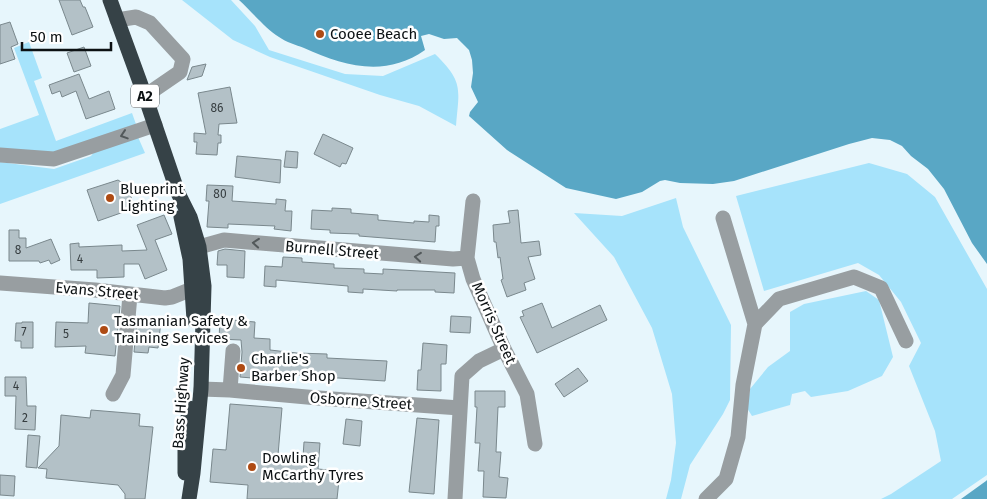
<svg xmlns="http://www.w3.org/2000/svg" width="987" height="499" font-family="'Fira Sans',sans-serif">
<rect width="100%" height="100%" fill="#e7f6fc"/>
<path fill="#a6e3fb" d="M182,0H231L255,26L269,50L345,74L383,76L435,54C464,82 459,89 456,126L419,106L380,95L270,57L233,40Z
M29,42L42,78L34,81L56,141L132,113L137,127L56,155L0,149V129L39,115L14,48Z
M138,137L145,153L0,204V162L54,169L91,156L97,148Z
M869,163L907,174L935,197L987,289V475L952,499H881L891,494L941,461L935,431L909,366L921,343L901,302L879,275L858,263L764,291L736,196Z
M676,198L683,227L731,325L730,400L723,414L690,465L681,499H666L671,480L676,443L672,394L652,328L614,257L574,213L622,216Z
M866,291L879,300L893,357L882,376L848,391L811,397L805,391L792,394L790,405L752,416L747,408L750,389L768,367L790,351V312L804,304Z"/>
<path fill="#59a7c5" d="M239,0H987V264L972,243L944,189L928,169L911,156L902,146L890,140L872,138L849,144L734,181L713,184L680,183L665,180L660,181L642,192L616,199L566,188L507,150L469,116L470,112L478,102L471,87L473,73L472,60L469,50L457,38L444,39L429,34L421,36L425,50C385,78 344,66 304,48C296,45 286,42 279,37C266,29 251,11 239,0Z
M987,480V499H961L986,481Z"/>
<path fill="#b3c1c7" stroke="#7a888d" d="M59,0H80L83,7H85L93,27L72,35Z
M10,22L18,44L11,47L15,59L0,64V25Z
M84,47L91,66L74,72L67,53Z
M206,64L202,76L187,80L192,67Z
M79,74L89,99L109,91L115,109L86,119L76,91L62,97L60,91L52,94L49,85Z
M230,87L237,123L219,124L218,135H221V143H218L217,155L196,154L197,142H194V133L206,134L198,93Z
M323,134L353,148L346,164L342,163L340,167L314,154Z
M286,151L298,152L297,168L284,167Z
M237,156L281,160L280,183L235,177Z
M118,180L124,184L128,189L135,208L98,221L87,190Z
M207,185L233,186L232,201L276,204V199L286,200L285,211H292L291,231L274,229L275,226L228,224V228L207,227L209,201H206Z
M332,208L351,209V213L378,215V220L414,223V221L429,222V215L439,216V226H436L435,242L359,236V234L330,233V230L311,229L312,210L332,211Z
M518,210L521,243L539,241L541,255L528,257L535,279L524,283L526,290L507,297L501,280L503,279L500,257L498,258L496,242H494L493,225L510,223L508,211Z
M164,215L172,234L155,240L167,270L145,279L139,264H124V277L97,278V270H71L70,244L79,243V247L122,245V251L147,250L137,225Z
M9,230H19V238H26V248L51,239L60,260L51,264L49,260L40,263L39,261H9Z
M225,249L245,251L244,278L227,277V265H217L218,251Z
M283,257L302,258V262L334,264V268L364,269V273L383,274V269L455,273L454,293L435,292V290H397V291L363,289V293L348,292V286L276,280V287L264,286L265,266L282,267Z
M89,303L120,306L115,356L85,353L86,346L55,347L56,322L88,323Z
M542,303L552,328L600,305L607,320L537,353L520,317L524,316L522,311Z
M451,316L471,317L470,333L450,332Z
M137,319L161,321L158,348L149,347L148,353L134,352Z
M220,319L255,322L254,338L270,339V350L297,353L327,354V358L387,361L385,381L307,376L252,370V378L240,377L242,352L241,340L219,339Z
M22,322H33V348H21V341H15L16,323H22Z
M423,343L447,345L446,364H441V391L417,390L418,370H421Z
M578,368L588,381L564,397L555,384Z
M5,377H26L27,406H36L35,430L15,429L16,396H5Z
M475,391H505V407H498L496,452H501L499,477L508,478L506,498L483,497L484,471H478L480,443H475L477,407H475Z
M230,404L282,408L278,455L303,457L304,442L320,443L318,469L340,471L337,499H247L248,485L210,482L213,449L226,450Z
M91,410L140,414L139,426L153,427L145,499H125V494L118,485L46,478L47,469L38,468L59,446L61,415L90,418Z
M417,418L439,420L434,494L409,492Z
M346,419L362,421L360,446L343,444Z
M28,435L40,436L37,468L26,467Z
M0,475L15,476L14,496L0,495Z"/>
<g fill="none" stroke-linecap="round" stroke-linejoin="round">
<path stroke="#989ea1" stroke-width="15" d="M117,20L136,17L150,23L183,59L180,72L145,96
M0,155L54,159L155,125
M473,201L467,258L473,279L504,349L527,394L535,444
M199,247L224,240L453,259L467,258
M0,283L95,290L165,298L172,297L192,289
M755,324L779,299L854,277L881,288L906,341
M201,389L230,390L318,398L460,408
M230,390L233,351
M113,394L123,375L130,295
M455,499L462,376L479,361L504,349
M706,499L726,479L738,437L743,385L755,324L723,218"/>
<path stroke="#364247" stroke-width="15" d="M110,0L145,96L178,193L190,217L199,247L204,286L201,389L193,473L189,499
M181,217L190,259L194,320
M185,473V449L189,408"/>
</g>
<defs><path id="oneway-chevron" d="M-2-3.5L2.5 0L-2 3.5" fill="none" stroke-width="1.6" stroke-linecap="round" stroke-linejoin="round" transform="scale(1.25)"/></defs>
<g stroke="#52585a">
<use href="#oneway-chevron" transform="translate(124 135) rotate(162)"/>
<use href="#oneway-chevron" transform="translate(256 243) rotate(-175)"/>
<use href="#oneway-chevron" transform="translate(418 257) rotate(-175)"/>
</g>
<g fill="#ae4b14" stroke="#fff" stroke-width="2">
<circle cx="320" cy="34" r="5"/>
<circle cx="110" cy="198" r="5"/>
<circle cx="104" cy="330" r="5"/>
<circle cx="241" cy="368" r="5"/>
<circle cx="252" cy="467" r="5"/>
</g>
<g text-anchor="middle" stroke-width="5" stroke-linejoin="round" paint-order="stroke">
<g font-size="12" fill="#363d40">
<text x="217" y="112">86</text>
<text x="220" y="198">80</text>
<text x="18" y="254">8</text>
<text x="80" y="263">4</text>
<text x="24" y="336">7</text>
<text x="66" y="338">5</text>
<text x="16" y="390">4</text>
<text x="25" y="422">2</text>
</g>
<rect fill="#fff" stroke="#55585a" stroke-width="1" x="131" y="84.5" width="28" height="23" rx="4"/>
<g font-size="14" font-weight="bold" fill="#0c1113">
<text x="145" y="101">A2</text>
</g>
<g font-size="15" fill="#0c1113" stroke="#fff" text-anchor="start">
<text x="330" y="39">Cooee Beach</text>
<text x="120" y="194">Blueprint<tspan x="120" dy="17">Lighting</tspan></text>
<text x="114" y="326">Tasmanian Safety &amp;<tspan x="114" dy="17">Training Services</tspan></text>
<text x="251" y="364">Charlie's<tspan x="251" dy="17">Barber Shop</tspan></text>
<text x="262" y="463">Dowling<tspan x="262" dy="17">McCarthy Tyres</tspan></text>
</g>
<g font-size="15" fill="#0c1113" stroke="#fff">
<text transform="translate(332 250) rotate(5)" y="5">Burnell Street</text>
<text transform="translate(97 291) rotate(5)" y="5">Evans Street</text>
<text transform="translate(494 323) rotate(66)" y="5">Morris Street</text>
<text transform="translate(361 401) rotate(4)" y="5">Osborne Street</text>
<text transform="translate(181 403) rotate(-86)" y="5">Bass Highway</text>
</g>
</g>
<path d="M22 42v8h89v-8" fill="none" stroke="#0c1113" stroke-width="2.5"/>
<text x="30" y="42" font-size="15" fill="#0c1113" stroke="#ffffff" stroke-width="4" paint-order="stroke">50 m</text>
</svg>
